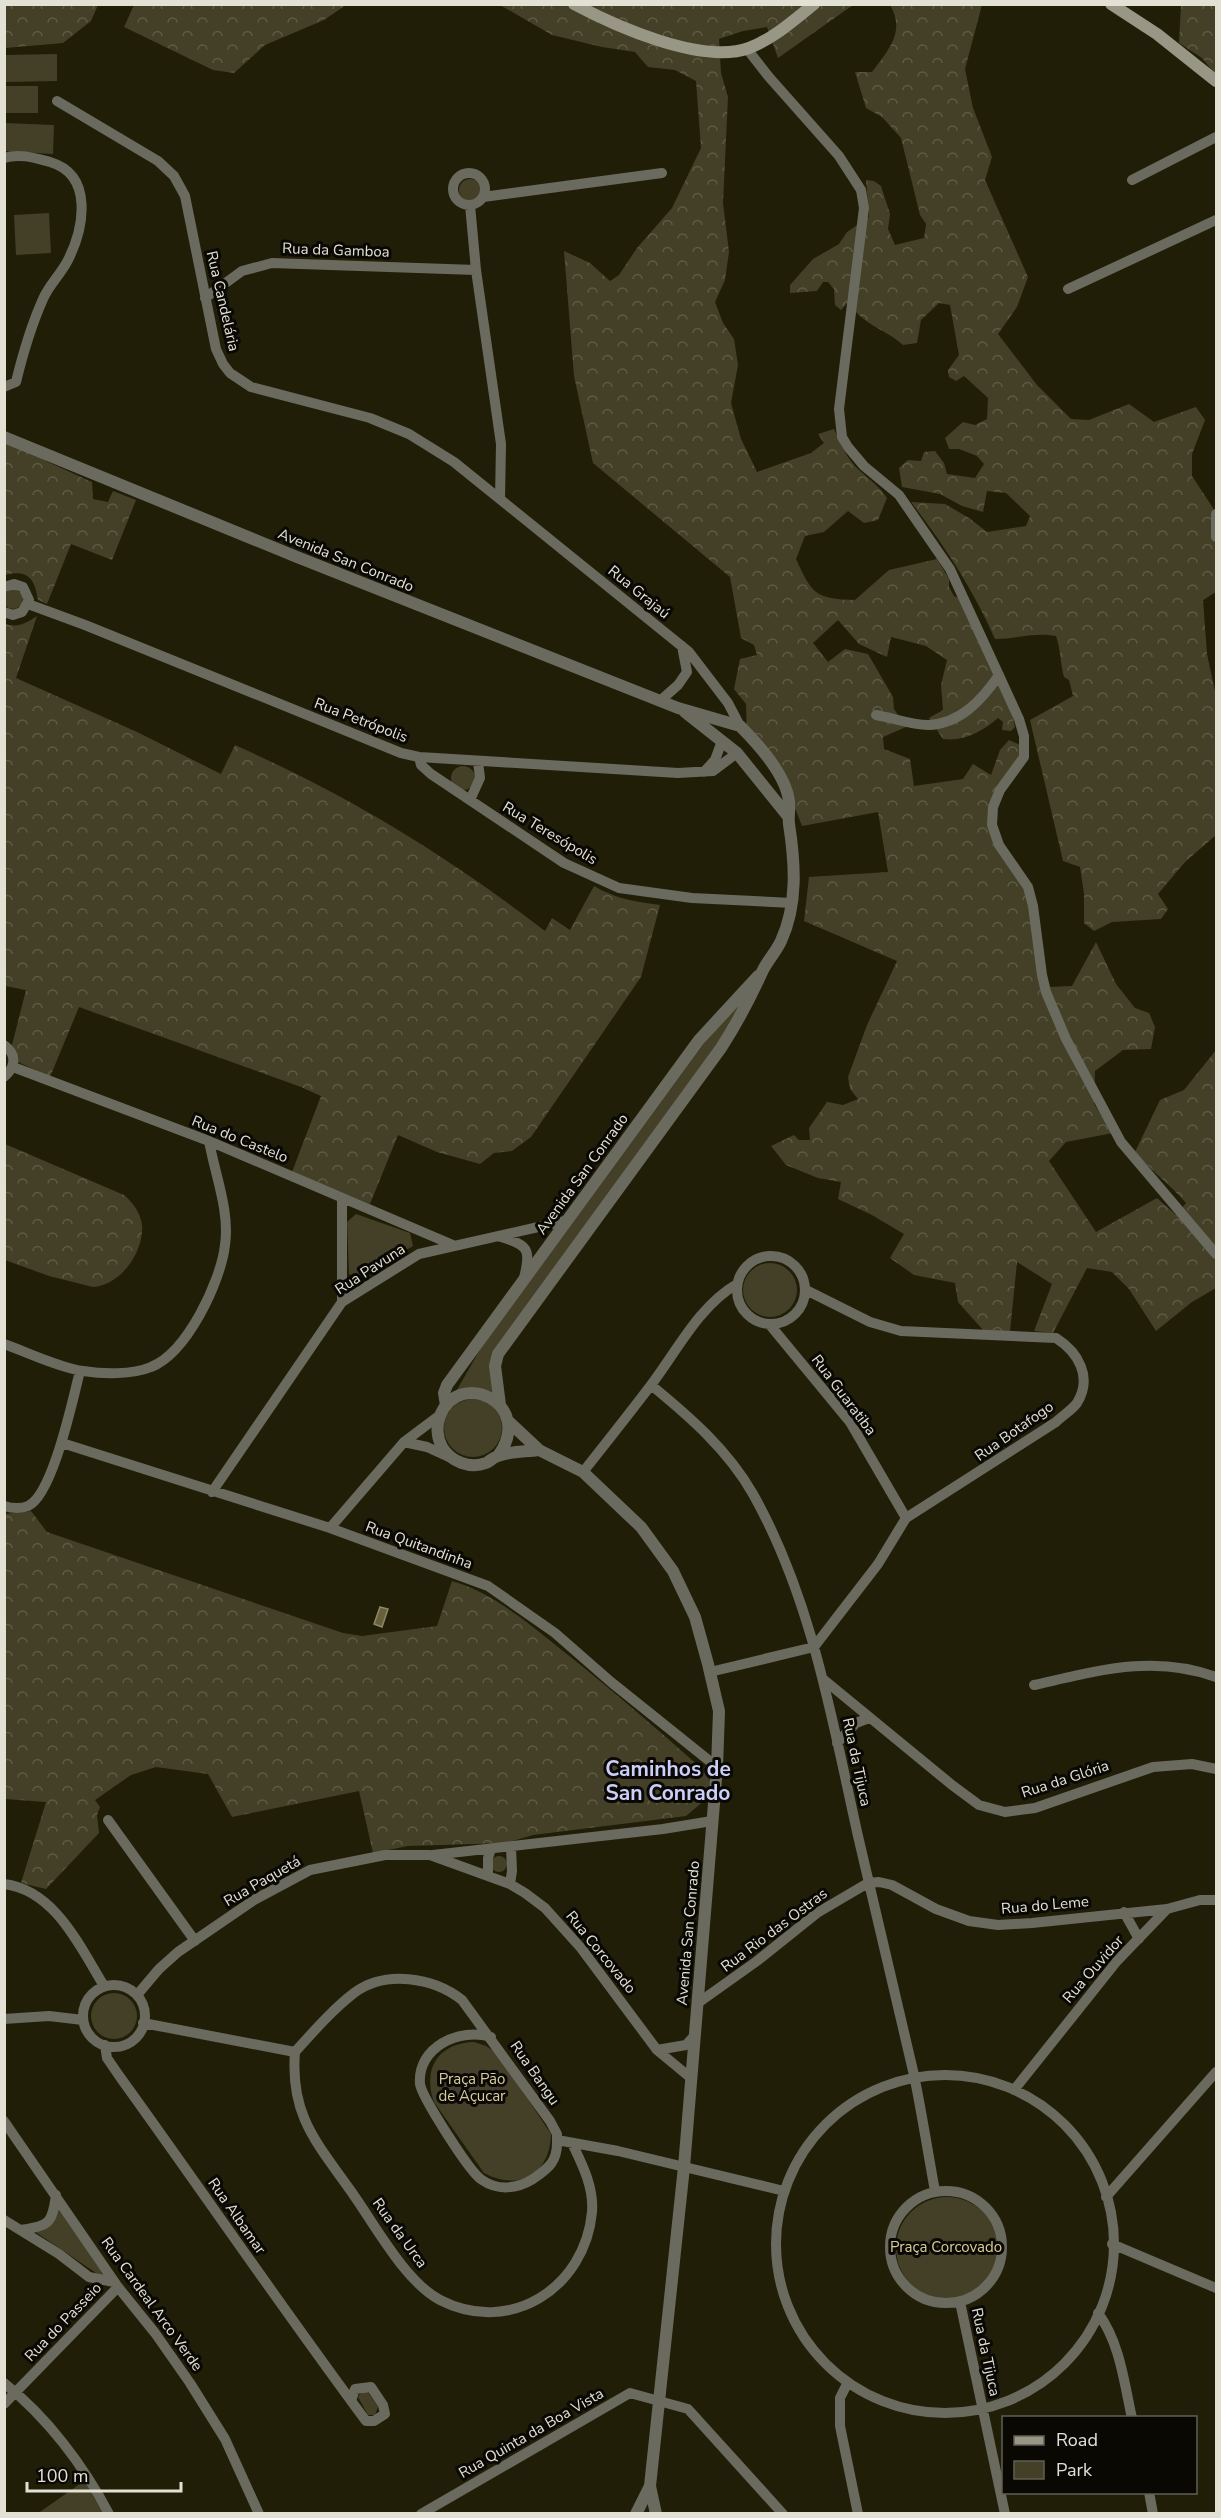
<svg xmlns="http://www.w3.org/2000/svg" width="1221" height="2518" font-family="'Nunito Sans',sans-serif">
<defs>
<pattern id="forest-crowns" width="20" height="18" patternUnits="userSpaceOnUse" patternTransform="scale(1.5)"><rect width="20" height="18" fill="#434027"/><path d="M2 6a3 3 0 1 1 6 0M12 15a3 3 0 1 1 6 0" fill="none" stroke="#5e5b45"/></pattern>
</defs>
<rect width="100%" height="100%" fill="#211e08"/>
<path fill="#434027" d="M57,54V81L5,82V55Z
M5,86H38V113H5Z
M4,123L54,125L53,154L5,151Z
M459 190a11 11 0 1 1 22 0a11 11 0 1 1-22 0Z
M49,213L51,253L16,255L14,215Z
M3 599a10 10 0 1 1 20 0a10 10 0 1 1-20 0Z
M451 778a12 12 0 1 1 24 0a12 12 0 1 1-24 0Z
M738,1002L746,1005L493,1352C490,1369 490,1381 497,1397L454,1395L481,1348L703,1045Z
M356,1214L410,1233L413,1246L358,1278L349,1274L347,1222Z
M743 1290a27 27 0 1 1 54 0a27 27 0 1 1-54 0Z
M444 1428a29 29 0 1 1 58 0a29 29 0 1 1-58 0Z
M491 1864a8 8 0 1 1 16 0a8 8 0 1 1-16 0Z
M91 2016a23 23 0 1 1 46 0a23 23 0 1 1-46 0Z
M474,2042L486,2046L497,2053L551,2134C550,2174 520,2192 484,2173L434,2102C422,2068 439,2043 474,2042Z
M896 2248a51 51 0 1 1 102 0a51 51 0 1 1-102 0Z
M58,2207L105,2273L102,2277L34,2231C50,2227 55,2223 58,2207Z
M367,2391L378,2407L375,2415H368L358,2397L360,2394Z
M84,2481L104,2514H37Z"/>
<path fill="url(#forest-crowns)" d="M5,4H98V5L91,21L63,43L5,48Z
M134,5V4L346,5L324,20L265,45L234,73L213,70L124,27Z
M500,5H853L778,58L767,27L743,31L719,39L721,73L728,97L723,203L729,252L725,280L715,302L723,323L734,339L738,365L731,403L741,439L757,472L811,453L824,443L818,434L834,429C840,443 847,459 859,470C870,480 879,486 887,498L878,520L864,523L848,511L824,532L805,536L796,559C812,594 815,599 855,600L889,570L937,559L949,579V587L954,596L961,599L1011,709L1015,727L1011,731L1002,730L1003,722L998,718C983,731 964,742 943,739L929,718L943,710L941,685L947,660L926,646L891,637L887,657L859,644L838,620L813,643L828,662L845,649L868,654L893,697L894,709L906,727L883,737L884,749L910,759L914,786L963,779L973,764L991,775L1000,750L1009,740L1020,745V755L999,786L992,837L1026,891L1048,987L1072,986L1096,942L1116,984L1135,1008L1149,1013L1155,1027L1151,1049L1123,1050L1095,1071L1094,1104L1113,1133L1066,1142L1049,1161L1096,1232L1157,1198L1176,1215L1186,1203C1170,1184 1151,1171 1135,1152L1160,1100L1184,1090L1216,1050V1288L1192,1302L1156,1331L1129,1289L1112,1272L1087,1268L1053,1333L1034,1331L1052,1284L1017,1262L1010,1332L983,1330L958,1302L955,1283L914,1275L890,1258L904,1234L872,1215L838,1199L841,1182L818,1178L786,1165L771,1146L794,1135L799,1140H810L809,1128L827,1102L843,1105L858,1099L850,1089L848,1077L867,1025L897,961L804,921L809,877L888,872L878,812L802,826L786,785L747,733L746,704L734,689L740,659L757,655L754,645L741,638L730,577L593,463L574,376L564,251L590,263L610,281L619,275L637,248L672,208L701,148L696,81L675,70L648,67L635,52L602,47L552,35Z
M890,5H982L965,69L973,108L992,157L985,180L1028,277L1017,307L998,334L1037,385L1071,419L1089,420L1129,404L1154,422L1196,407L1205,420L1192,454V476L1213,508L1216,520V592L1203,600L1207,654L1216,696V835L1185,862L1158,894L1168,909L1161,919L1112,922L1094,931L1084,923V894L1080,867L1063,861L1030,720L1073,696L1069,680L1064,677C1060,662 1061,650 1056,636C1034,632 1016,639 995,639C973,589 944,545 911,502L945,504L969,518L987,532L1026,526L1030,516L1006,493L987,491L983,512L962,506L940,494L902,487L899,468L908,460L921,461L924,452L935,451L944,463L947,474L975,478L984,464L977,456L959,449H949L945,438L963,422L975,425L987,419L988,398L964,376L956,381L949,377L948,370L959,355L950,305L939,303L921,320L917,343L903,345C884,328 864,326 848,302L841,310L835,305L834,289L828,282H823L817,291L790,293V285L813,259L839,244L847,232L869,217L866,180L874,181L881,186L890,214L888,229L895,245L924,238L926,224L920,215L901,138L882,117L866,108L855,72H872C888,51 906,31 890,5Z
M1181,5H1216V75L1202,58L1179,43Z
M4,436L48,462L92,482L93,499L108,502L113,491L136,500L112,560L71,544L47,604L38,600C35,579 28,569 5,575Z
M37,616L16,678L137,732L221,774L235,745C349,796 445,854 545,931L552,918L570,930L594,886C616,899 636,902 660,905L641,977L531,1137L512,1151L494,1153L480,1164L437,1152L398,1135L370,1204L292,1172L321,1096L301,1087L79,1007L50,1077L16,1061L12,1045L26,990L5,986L4,623C16,629 27,623 37,616Z
M5,1144L124,1195C134,1203 144,1218 142,1232C140,1257 119,1285 93,1287L49,1276L5,1260Z
M31,1511L47,1532L343,1633L362,1636L437,1626L452,1581C494,1593 529,1624 563,1651C611,1689 656,1728 702,1769L711,1782V1795L686,1816L533,1835L505,1843L408,1846L373,1853L359,1791L232,1817L208,1774L156,1767L131,1775L95,1800L100,1807L97,1815L99,1833L46,1889L21,1883L46,1802L5,1799V1514Z"/>
<path fill="#67613b" stroke="#8c8769" stroke-width="1.5" d="M380,1607L388,1609L382,1627L374,1624Z"/>
<g fill="none" stroke-linecap="round" stroke-linejoin="round">
<path stroke="#6b6a5f" stroke-width="10" d="M747,49L769,77L839,156L861,190L864,208L839,409L842,437L848,447L864,466L899,495L950,569L1019,719L1024,736V757L1000,790L993,807L992,825L999,845L1028,887L1033,906L1042,975L1046,992L1066,1039L1121,1142L1216,1254
M57,101L158,161L174,176L185,196L216,349L223,364L230,373L251,387L370,418L409,434L454,462L689,652L728,703L740,726
M4,158C19,153 35,158 50,162C94,175 84,228 68,260C61,274 49,285 43,299C31,326 23,353 16,382L4,387
M453 189a16 16 0 1 1 32 0a16 16 0 1 1-32 0Z
M1132,180L1216,137
M483,197L662,173
M470,205L476,270L501,444L500,499
M1068,289L1216,220
M205,298L242,271L272,263L476,270
M1216,514V537
M4,587L14,584L23,587L29,600L22,612L13,615L4,612
M28,604L85,625L401,753L419,757L678,773L713,771L737,753
M661,700L678,685L687,672L682,646
M876,715C893,718 912,725 928,725C960,724 982,700 999,675
M419,757L421,765L431,774L564,863L619,888L692,898L792,903
M704,772L715,760L722,741
M470,800L480,778L478,762
M4,1045C17,1054 16,1067 4,1077
M13,1067L209,1141L453,1245
M501,1237C529,1245 531,1250 524,1278
M737 1290a34 34 0 1 1 68 0a34 34 0 1 1-68 0Z
M342,1302V1198
M770,1325L850,1422L906,1518
M4,1344C27,1352 60,1368 83,1371C103,1374 132,1375 151,1367C187,1353 221,1281 225,1245C230,1211 215,1175 209,1141
M651,1385C690,1417 728,1450 753,1494C812,1599 832,1720 858,1836C876,1916 896,1995 914,2075C922,2114 928,2153 935,2191
M404,1442L427,1447L449,1457
M62,1443L330,1528L488,1586L555,1633L611,1682L717,1767
M583,1472C606,1443 629,1414 651,1385C677,1351 699,1306 737,1284
M212,1492L342,1302L419,1254L565,1221
M4,1506C11,1508 21,1509 28,1506C53,1495 73,1398 80,1371
M330,1528L404,1442L440,1415
M710,1672L814,1647L878,1564L906,1518L1056,1422C1062,1416 1072,1410 1077,1403C1093,1377 1078,1352 1056,1338L901,1331L870,1322L806,1290
M823,1679L952,1785L979,1805L1005,1812L1035,1808L1153,1767L1192,1764L1216,1769
M1034,1685C1097,1671 1153,1654 1216,1677
M837,1743L856,1723L869,1718
M108,1820L195,1941
M433,1855L663,1829L712,1821
M488,1876V1858L491,1849
M4,1884C55,1890 80,1947 104,1986
M510,1884L512,1871L511,1847
M1124,1912L1139,1939
M83 2016a31 31 0 1 1 62 0a31 31 0 1 1-62 0Z
M137,1995L159,1969L178,1952L254,1900L310,1870L385,1855H430L510,1884L525,1893L545,1908L581,1948L657,2050L692,2079
M698,2003L757,1961L817,1913L868,1883L879,1882L892,1885L936,1909L969,1921L998,1925L1032,1923L1167,1909
M4,2019L49,2016L83,2020
M143,2023L295,2052
M491,2037C460,2027 417,2047 420,2084C422,2097 470,2173 482,2180C498,2191 517,2189 533,2179C549,2168 558,2161 557,2140
M105,2045L107,2058L120,2077C203,2192 282,2308 366,2421H374L385,2414L383,2405L371,2387L355,2389L351,2401
M657,2050L686,2045L695,2035
M295,2052C313,2032 332,2010 354,1993C385,1970 433,1977 462,2000L550,2121L557,2134V2140L618,2151L784,2191
M295,2052C290,2113 315,2141 348,2187C373,2221 404,2281 440,2300C510,2336 585,2288 592,2212C594,2187 582,2164 572,2143
M776 2244a169 169 0 1 1 338 0a169 169 0 1 1-338 0Z
M1014,2090L1117,1961L1167,1909L1200,1900H1216
M4,2121L118,2287L155,2333L190,2383L225,2439L259,2514
M890 2247a56 56 0 1 1 112 0a56 56 0 1 1-112 0Z
M1106,2197L1216,2072
M4,2220L59,2254L89,2277L114,2282
M21,2230C49,2225 52,2225 56,2195
M1112,2244L1216,2288
M960,2302L1005,2514
M1098,2313C1120,2343 1124,2382 1132,2418
M4,2383C47,2417 84,2466 109,2514
M847,2384L840,2398V2426L858,2514
M4,2404L118,2287
M1149,2492L1153,2514
M421,2514L630,2393L688,2409L783,2514"/>
<path stroke="#6b6a5f" stroke-width="12" d="M4,437L297,557L678,708L740,726
M685,712L737,753L787,815
M446,1405L444,1393L447,1385L699,1040L758,976
M500,1405L495,1366L498,1354L721,1048C737,1023 750,999 762,972C767,961 776,952 781,941C798,904 795,863 789,824C788,816 790,809 789,801C786,775 758,744 740,726
M508,1421L539,1450L583,1472L641,1527L673,1571L695,1617L708,1664L719,1711L717,1767L684,2167L650,2486L656,2514
M498,1456C536,1404 459,1367 440,1416C436,1426 437,1438 442,1447C451,1462 470,1469 486,1463C490,1461 494,1457 498,1456C510,1451 526,1452 539,1450
M636,2514L650,2486"/>
<path stroke="#989685" stroke-width="12" d="M574,4C615,26 702,65 749,48C773,39 794,20 814,4
M1111,4L1157,34L1216,81"/>
</g>
<g text-anchor="middle" stroke-width="6" stroke-linejoin="round" paint-order="stroke">
<g font-size="15" fill="#e2e1d3" stroke="#090802">
<text transform="translate(336 250) rotate(2)" y="5">Rua da Gamboa</text>
<text transform="translate(223 301) rotate(77)" y="5">Rua Candelária</text>
<text transform="translate(346 560) rotate(22)" y="5">Avenida San Conrado</text>
<text transform="translate(639 592) rotate(39)" y="5">Rua Grajaú</text>
<text transform="translate(361 720) rotate(21)" y="5">Rua Petrópolis</text>
<text transform="translate(550 833) rotate(31)" y="5">Rua Teresópolis</text>
<text transform="translate(240 1139) rotate(22)" y="5">Rua do Castelo</text>
<text transform="translate(582 1174) rotate(-54)" y="5">Avenida San Conrado</text>
<text transform="translate(370 1269) rotate(-33)" y="5">Rua Pavuna</text>
<text transform="translate(844 1395) rotate(53)" y="5">Rua Guaratiba</text>
<text transform="translate(1014 1431) rotate(-35)" y="5">Rua Botafogo</text>
<text transform="translate(419 1545) rotate(20)" y="5">Rua Quitandinha</text>
<text transform="translate(857 1762) rotate(78)" y="5">Rua da Tijuca</text>
<text transform="translate(1065 1779) rotate(-18)" y="5">Rua da Glória</text>
<text transform="translate(262 1881) rotate(-30)" y="5">Rua Paquetá</text>
<text transform="translate(1045 1905) rotate(-5)" y="5">Rua do Leme</text>
<text transform="translate(774 1930) rotate(-37)" y="5">Rua Rio das Ostras</text>
<text transform="translate(688 1933) rotate(-85)" y="5">Avenida San Conrado</text>
<text transform="translate(601 1952) rotate(51)" y="5">Rua Corcovado</text>
<text transform="translate(1093 1969) rotate(-49)" y="5">Rua Ouvidor</text>
<text transform="translate(535 2073) rotate(55)" y="5">Rua Bangu</text>
<text transform="translate(237 2216) rotate(55)" y="5">Rua Albamar</text>
<text transform="translate(400 2233) rotate(54)" y="5">Rua da Urca</text>
<text transform="translate(152 2304) rotate(54)" y="5">Rua Cardeal Arco Verde</text>
<text transform="translate(63 2322) rotate(-46)" y="5">Rua do Passeio</text>
<text transform="translate(986 2352) rotate(78)" y="5">Rua da Tijuca</text>
<text transform="translate(531 2433) rotate(-30)" y="5">Rua Quinta da Boa Vista</text>
</g>
<g font-size="15" fill="#d8cf8c" stroke="#090802">
<text x="472" y="2084">Praça Pão<tspan x="472" dy="17">de Açucar</tspan></text>
<text x="946" y="2252">Praça Corcovado</text>
</g>
<g font-size="21" font-weight="bold" fill="#cbcffa" stroke="#090802">
<text x="668" y="1776">Caminhos de<tspan x="668" dy="24">San Conrado</tspan></text>
</g>
</g>
<rect width="1221" height="2518" fill="none" stroke="#e2e1d3" stroke-width="12"/>
<rect x="1002" y="2416" width="195" height="78" fill="#090802" stroke="#605f56" stroke-width="1.5"/>
<rect x="1014" y="2436" width="30" height="9" fill="#989685" stroke="#605f56" stroke-width="1.5"/>
<text x="1056" y="2446" font-size="18" fill="#e2e1d3">Road</text>
<rect x="1014" y="2461" width="30" height="18" fill="#434027" stroke="#605f56" stroke-width="1.5"/>
<text x="1056" y="2476" font-size="18" fill="#e2e1d3">Park</text>
<path d="M27 2482v9h154v-9" fill="none" stroke="#e2e1d3" stroke-width="3"/>
<text x="36" y="2482" font-size="18" fill="#e2e1d3" stroke="#090802" stroke-width="4.5" paint-order="stroke">100 m</text>
</svg>
